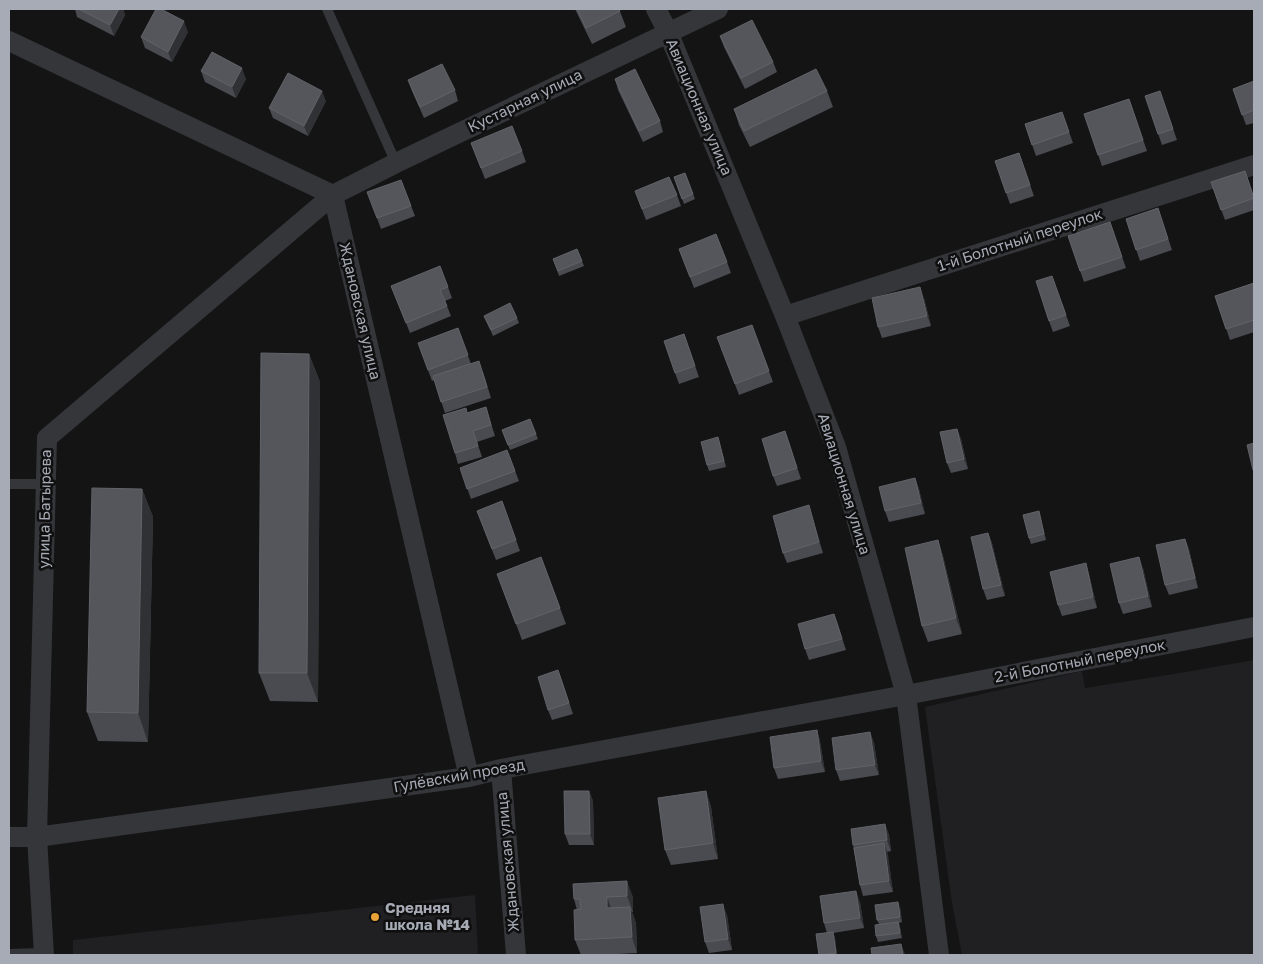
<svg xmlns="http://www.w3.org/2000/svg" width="1263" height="964" font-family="'Golos Text',sans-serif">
<rect width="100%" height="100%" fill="#141415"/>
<path fill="#202022" d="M1254,660V955H962L952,903L925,707L1082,671L1085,688L1180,673Z
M475,895L478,955H73V940Z"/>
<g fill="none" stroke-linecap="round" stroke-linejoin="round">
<path stroke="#35363a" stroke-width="10" d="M327,9L396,163
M9,484H46
M9,954L44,953"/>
<path stroke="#35363a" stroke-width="20" d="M656,9L668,32L785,316L836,447L906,695L939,955
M9,41L333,195
M333,195L469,777
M785,316L1254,165
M501,769L516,955
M9,837H37L469,777L501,769L906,695L1254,627
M44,955L37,837L47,438L333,195L396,163L718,9"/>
</g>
<path fill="#4a4b50" d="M75,9H123L125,15L114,36L77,17Z
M575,9H619L626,27L592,44Z
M188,32L172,62L145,48L141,37Z
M720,36L773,62L777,72L745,89L724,47Z
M201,71L246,79L236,98L205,82Z
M615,79L660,121L663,132L643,142L618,90Z
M408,80L455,90L458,101L424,118L412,91Z
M1254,81V123L1246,125L1233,89Z
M827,91L833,107L750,147L739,125L734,109Z
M1160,91L1177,140L1162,145L1145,96Z
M1129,99L1147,151L1102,166L1084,114Z
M326,101L308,136L273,118L269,108Z
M1062,112L1073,143L1036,156L1025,124Z
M471,143L522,151L526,162L485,179Z
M1019,153L1034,196L1010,204L995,161Z
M1245,171L1254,199V210L1225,220L1211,182Z
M685,173L695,199L684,204L674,177Z
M401,180L415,216L381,229L377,218Z
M635,191L677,195L681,206L646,220Z
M1158,208L1172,250L1140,261L1126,219Z
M1110,222L1126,268L1084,282L1068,236Z
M577,249L584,266L559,276L553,259Z
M679,249L727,262L731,273L694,288Z
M1052,276L1070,326L1053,332L1049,321Z
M1254,283V332L1230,340L1215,296Z
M391,286L448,287L452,298L445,301L451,316L410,333Z
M924,298L931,326L882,338L878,327Z
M484,316L517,318L519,323L493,336Z
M752,325L773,382L739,395L717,337Z
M458,328L471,364L483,372L491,398L445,413L434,380L432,381L418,343Z
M684,334L699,377L679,384L664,341Z
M309,354L320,382L318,702L270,701L259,673Z
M486,407L495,436L477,442L482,457L458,464L455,453L468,413Z
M530,419L538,439L510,450L502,430Z
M957,429L961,439L968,469L951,473L947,463Z
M718,437L726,467L709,471L707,465Z
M789,442L801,479L777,486L773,476Z
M507,450L519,481L471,499L460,468Z
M915,478L919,489L925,514L889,522L885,511Z
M142,489L153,517L148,742L98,741L87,712Z
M502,501L520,551L496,560L477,511Z
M1039,511L1046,540L1031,544L1029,538Z
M812,516L823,553L787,563L783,553Z
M988,533L992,543L1005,596L987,600L983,589Z
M1185,539L1189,549L1198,588L1169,595L1165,585Z
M938,540L943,556L962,634L928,642L922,626Z
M541,557L566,624L522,640L497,574Z
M1086,563L1089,574L1097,608L1062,616L1058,605Z
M1143,568L1152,607L1123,614L1119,603Z
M834,614L846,650L809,660L805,649Z
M562,681L573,714L552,720L548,710Z
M817,730L820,741L825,772L778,779L774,768Z
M870,732L874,743L879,775L840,781L836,770Z
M589,791L593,801L594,845H569L565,834Z
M706,791L711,807L718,859L671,865L665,850Z
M885,824L889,835L891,851L887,852L893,892L863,896L860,885L853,845Z
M573,884L633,897V912H632L636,923L637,953L600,955H581L575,940L577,910L574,899Z
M860,902L864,928L833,933L835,938L837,955H819L827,933L824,923Z
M900,907L902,922L899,923L900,927L902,938L878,942L876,936L879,924L877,920Z
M727,915L732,950L709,953L705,942Z"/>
<path fill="#303134" d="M119,9H123L125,15L114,36L110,25Z
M184,21L188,32L172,62L168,52Z
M242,68L246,79L236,98L232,87Z
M322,91L326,101L308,136L304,126Z
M920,287L924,298L931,326L927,316Z
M309,354L320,382L318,702L307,673Z
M957,429L961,439L968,469L964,459Z
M785,431L789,442L801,479L797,468Z
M915,478L919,489L925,514L921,503Z
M142,489L153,517L148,742L138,713Z
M809,505L812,516L823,553L819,542Z
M988,533L992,543L1005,596L1001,585Z
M1185,539L1189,549L1198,588L1195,578Z
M938,540L943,556L962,634L956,618Z
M1139,557L1143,568L1152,607L1148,596Z
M1086,563L1089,574L1097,608L1093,597Z
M834,614L838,624L846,650L842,639Z
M817,730L820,741L825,772L821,761Z
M870,732L874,743L879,775L875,765Z
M589,791L593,801L594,845L590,834Z
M706,791L711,807L718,859L713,843Z
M885,824L889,835L891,851L887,840Z
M884,843L888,854L893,892L889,881Z
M627,881L633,897V912L627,896Z
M856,891L860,902L864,928L860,918Z
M607,897L613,913L607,908Z
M898,902L900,907L902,922L900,917Z
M723,904L727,915L732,950L728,939Z
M630,907L636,923L637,953L632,937Z
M898,922L900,927L902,938L900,933Z
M833,932L835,938L837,955L836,953Z
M901,944L905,954V955H903Z"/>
<path fill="#54565b" stroke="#616369" d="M79,9H119L110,25Z
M156,9H161L184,21L168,52L141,37Z
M577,9H619L620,11L586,28Z
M752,20L773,62L741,78L720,36Z
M212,52L242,68L232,87L201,71Z
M442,64L455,90L420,107L408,80Z
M635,69L660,121L639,131L615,79Z
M816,69L827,91L744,131L734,109Z
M288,73L322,91L304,126L269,108Z
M1254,81V110L1242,115L1233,89Z
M1160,91L1173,129L1158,134L1145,96Z
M1129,99L1143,140L1098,155L1084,114Z
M1062,112L1069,132L1032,145L1025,124Z
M512,126L522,151L481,168L471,143Z
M1019,153L1030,185L1006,193L995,161Z
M1245,171L1254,198L1221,210L1211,182Z
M685,173L693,194L682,199L674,177Z
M669,177L677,195L642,209L635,191Z
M401,180L411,206L377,218L367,192Z
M1158,208L1168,239L1136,250L1126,219Z
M1110,222L1122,257L1080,271L1068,236Z
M716,234L727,262L690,277L679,249Z
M577,249L582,261L558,271L553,259Z
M440,266L448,287L440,290L447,306L406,323L391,286Z
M1052,276L1066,315L1049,321L1036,281Z
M1254,283V320L1226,329L1215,296Z
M920,287L927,316L878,327L872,298Z
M510,303L517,318L491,330L484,316Z
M752,325L769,371L735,384L717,337Z
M458,328L468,355L428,370L418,343Z
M684,334L695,366L675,373L664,341Z
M261,353L309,354L307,673H259Z
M479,361L487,387L441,402L433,376Z
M486,407L491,425L473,431L478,446L455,453L443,415L466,408L467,413Z
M530,419L536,434L508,445L502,430Z
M957,429L964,459L947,463L940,432Z
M785,431L797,468L773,476L762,439Z
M718,437L724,461L707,465L701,442Z
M1254,443V469L1253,470L1247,445Z
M507,450L515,471L467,489L460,468Z
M915,478L921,503L885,511L879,487Z
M92,488L142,489L138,713L87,712Z
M502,501L516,540L492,549L477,511Z
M809,505L819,542L783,553L773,516Z
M1039,511L1044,534L1029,538L1023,515Z
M988,533L1001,585L983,589L971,537Z
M1185,539L1195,578L1165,585L1156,545Z
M938,540L956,618L922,626L905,548Z
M541,557L560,608L516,624L497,574Z
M1139,557L1148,596L1119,603L1110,564Z
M1086,563L1093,597L1058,605L1050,572Z
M834,614L842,639L805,649L798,624Z
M558,670L569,703L548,710L538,677Z
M817,730L821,761L774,768L770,737Z
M870,732L875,765L836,770L832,738Z
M564,791H589L590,834H565Z
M706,791L713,843L665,850L658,798Z
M885,824L887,840L853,845L851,829Z
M884,843L889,881L860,885L854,848Z
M627,881V896L607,897V908L630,907L632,937L575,940L574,910L581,909L580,899H574L573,884Z
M856,891L860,918L824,923L820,896Z
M898,902L900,917L877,920L875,905Z
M723,904L728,939L705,942L700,907Z
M898,922L900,933L876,936L875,925Z
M833,932L836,953L819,955L816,934Z
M901,944L903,955H872L871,948Z"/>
<circle fill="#e8a238" stroke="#0f0f10" stroke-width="2" cx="375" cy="917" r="5"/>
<g text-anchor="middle" stroke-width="5" stroke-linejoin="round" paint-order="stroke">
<g font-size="15" fill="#a6abb5" stroke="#0f0f10">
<text transform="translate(525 101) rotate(-26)" y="5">Кустарная улица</text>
<text transform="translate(699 107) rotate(67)" y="5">Авиационная улица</text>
<text transform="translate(1020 240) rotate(-18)" y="5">1-й Болотный переулок</text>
<text transform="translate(360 311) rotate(77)" y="5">Ждановская улица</text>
<text transform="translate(844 484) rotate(73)" y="5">Авиационная улица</text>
<text transform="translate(45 509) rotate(-89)" y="5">улица Батырева</text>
<text transform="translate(1080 661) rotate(-11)" y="5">2-й Болотный переулок</text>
<text transform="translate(459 776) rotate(-10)" y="5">Гулёвский проезд</text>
<text transform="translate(508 862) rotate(-95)" y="5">Ждановская улица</text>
</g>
<g font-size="15" font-weight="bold" fill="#a6abb5" stroke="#0f0f10" text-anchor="start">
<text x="385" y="913">Средняя<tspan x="385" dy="17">школа №14</tspan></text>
</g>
</g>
<rect width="1263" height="964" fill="none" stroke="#a6abb5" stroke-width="20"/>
</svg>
